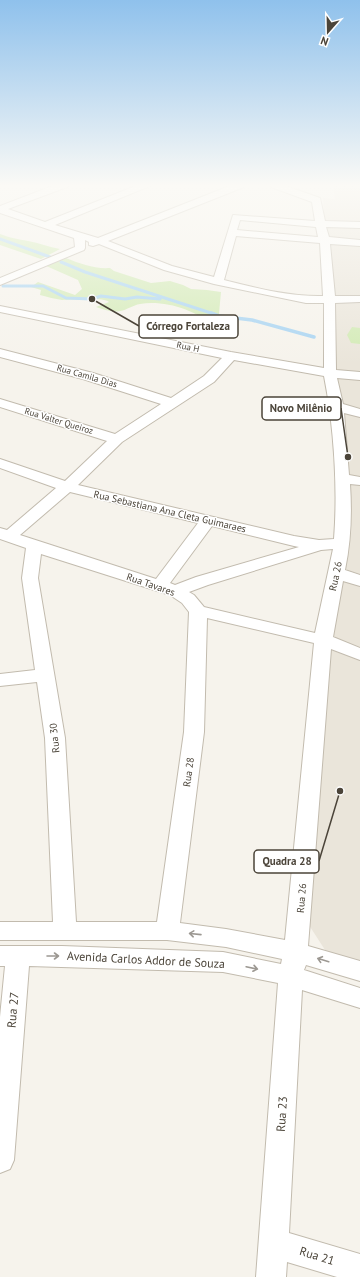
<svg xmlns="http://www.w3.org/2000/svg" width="360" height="1277" font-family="'PT Sans',sans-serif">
<rect width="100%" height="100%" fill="#f6f3ec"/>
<path fill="#eae5da" d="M333,185H360V657L323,644L339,509L323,198L335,199Z
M331,650L360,660V965L327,953L307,922Z"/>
<path fill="#d2eab5" d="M0,234C10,238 18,239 28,241C39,243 49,247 60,249L41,259L0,245Z
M66,258C81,264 94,269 110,268L114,271L151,283L170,281L183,285L191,289L207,290L221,292L217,335L211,334L215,327C196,310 165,300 140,304C133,305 127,310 120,311C113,313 103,309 96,307L109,302C103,297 73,300 62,300C55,299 48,297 40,295L41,290L31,287L38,282L75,295L82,289L78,280L44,265Z
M352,327L360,328V344L351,343L347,335Z"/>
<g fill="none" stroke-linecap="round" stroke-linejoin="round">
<path stroke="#a9d4f2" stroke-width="3" d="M0,239L50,257
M61,262L85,272L214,314
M3,286H43L66,298L92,299L101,296L125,299L137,297L160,299"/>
<path stroke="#a9d4f2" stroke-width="3.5" d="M211,313L219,316L252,320L314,337"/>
<g stroke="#c2bbae" stroke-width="2">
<path id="minor" d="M55,185H69L67,187L8,209L45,222L138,185H152L55,225L98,238L232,185H246L244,187L108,241L172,266L214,277L233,215L315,221L312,202L271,187L269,185H283L320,198L325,221L360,222V228L326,227L329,237L360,240V246L330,244L335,296H360V302L335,303L336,370L360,372V380L337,378L343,404L360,409V417L344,413L349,475L360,477V485L350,484C352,514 351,541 345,570L360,575V586L343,581L333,637L360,648V660L331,649L308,946L360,961V981L306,965L304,970L360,988V1008L302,990L289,1233L360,1254V1277H337L287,1262L286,1277H256L278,983L223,972L29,966L14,1160L10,1169L0,1173V1017L5,966H0V946H62L223,952L281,964L282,959L226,947L167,940H0V922H53L45,738L37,682L0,686V674L35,670L22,578L26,548L0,539V528L7,530L56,488L0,468V459L65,481L107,441L0,407V399L115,434L161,404L83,379L0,357V349L93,373L171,398L204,376L222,358L0,312V306L231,352L324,368V303H306L214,284L164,270L99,244L93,246L89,245V242L85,240V248L84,250L0,285V278L75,247L74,238L0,213V206ZM240,220L316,227L318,237L237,230ZM236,236L320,243L323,296C290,297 256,288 224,280ZM234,360L324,376C334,426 338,488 334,539L319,540L294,536L78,485L122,442L214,382ZM70,492L198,523L156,579L20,535ZM212,526L294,546L299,547L196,577L175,585L170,583ZM333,549L315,633L204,607L194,595L189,592L208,585L321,550ZM41,554L170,595L182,603L189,612L184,732L157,922H76L65,738L38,578ZM207,618L314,643L285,940L226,929L180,923L204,732Z"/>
</g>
<use href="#minor" fill="#fff" fill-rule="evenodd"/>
</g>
<defs><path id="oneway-shaft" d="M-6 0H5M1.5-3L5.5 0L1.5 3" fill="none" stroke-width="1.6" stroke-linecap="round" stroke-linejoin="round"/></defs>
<g stroke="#9c9892">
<use href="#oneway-shaft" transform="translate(195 934) rotate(-174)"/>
<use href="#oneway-shaft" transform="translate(53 956)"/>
<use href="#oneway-shaft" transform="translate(323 960) rotate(-163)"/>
<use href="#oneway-shaft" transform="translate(252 968) rotate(12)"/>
</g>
<linearGradient id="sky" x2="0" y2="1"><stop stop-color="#8fc1ec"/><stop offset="0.51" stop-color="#fbfaf6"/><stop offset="1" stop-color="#fbfaf6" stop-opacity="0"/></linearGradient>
<rect width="360" height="364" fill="url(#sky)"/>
<g text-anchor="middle" stroke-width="3" stroke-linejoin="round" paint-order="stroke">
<g font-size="9" fill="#4b4439" stroke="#fff">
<text transform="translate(188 347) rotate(12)" y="3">Rua H</text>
<text transform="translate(87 376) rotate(16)" y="3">Rua Camila Dias</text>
<text transform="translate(59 421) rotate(17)" y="3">Rua Valter Queiroz</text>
</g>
<g font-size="10" fill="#4b4439" stroke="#fff">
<text transform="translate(170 511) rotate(13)" y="4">Rua Sebastiana Ana Cleta Guimaraes</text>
<text transform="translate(335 576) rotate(-78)" y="4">Rua 26</text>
<text transform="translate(151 584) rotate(19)" y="4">Rua Tavares</text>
<text transform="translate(54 738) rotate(-96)" y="4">Rua 30</text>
<text transform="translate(188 772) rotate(-82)" y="4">Rua 28</text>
<text transform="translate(301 898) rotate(-85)" y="4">Rua 26</text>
</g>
<g font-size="12" fill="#4b4439" stroke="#fff">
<text transform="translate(146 960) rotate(3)" y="4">Avenida Carlos Addor de Souza</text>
<text transform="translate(13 1010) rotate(-85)" y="4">Rua 27</text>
<text transform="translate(282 1114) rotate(-86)" y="4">Rua 23</text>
<text transform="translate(317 1256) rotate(17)" y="4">Rua 21</text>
</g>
</g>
<path fill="none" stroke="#4b4439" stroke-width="1.5" d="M92 299L139 326M348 457L341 408M340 791L319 861"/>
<g fill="#4b4439" stroke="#fff" stroke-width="1.5">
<circle cx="92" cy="299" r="4"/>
<circle cx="348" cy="457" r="4"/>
<circle cx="340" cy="791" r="4"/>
</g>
<g fill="#fff" stroke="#4b4439" stroke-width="1.5">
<rect x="139" y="315" width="99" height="23" rx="4"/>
<rect x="262" y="397" width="79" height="23" rx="4"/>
<rect x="254" y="850" width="65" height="23" rx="4"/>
</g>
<g font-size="11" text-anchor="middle" font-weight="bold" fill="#4b4439">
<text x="188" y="330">Córrego Fortaleza</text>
<text x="301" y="412">Novo Milênio</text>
<text x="287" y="865">Quadra 28</text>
</g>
<g transform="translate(328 32) rotate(200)" stroke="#ffffff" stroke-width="3" paint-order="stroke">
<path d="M0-3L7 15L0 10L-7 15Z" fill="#4b4439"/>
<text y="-6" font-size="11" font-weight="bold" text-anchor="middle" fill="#4b4439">N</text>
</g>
</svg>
